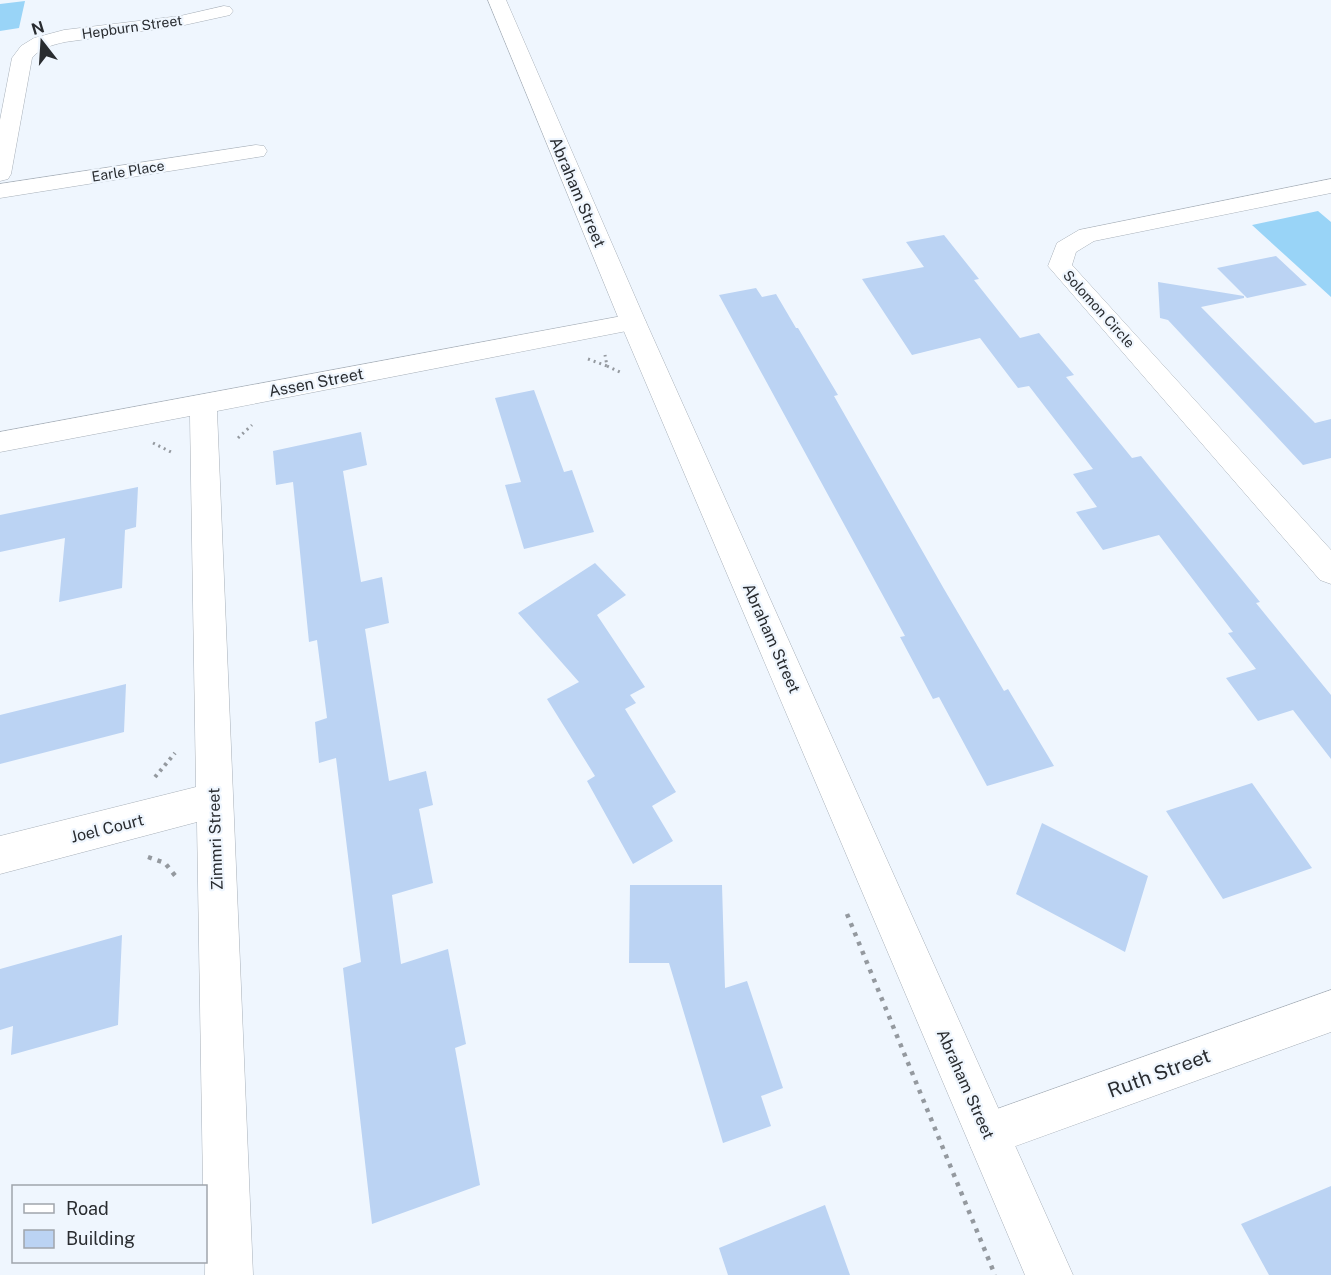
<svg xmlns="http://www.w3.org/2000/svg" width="1331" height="1275" font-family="'Public Sans',sans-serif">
<rect width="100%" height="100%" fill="#eff6fe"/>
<path fill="#99d4f7" d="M25,1L19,28L0,31V4Z
M1318,211L1331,222V297L1252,225Z"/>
<path fill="#bbd3f3" d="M944,235L979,279L974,280L1020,338L1039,333L1074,375L1066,377L1132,458L1141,456L1260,602L1256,603L1331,695V759L1293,710L1258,721L1226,678L1256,669L1228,633L1233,632L1159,535L1103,550L1076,512L1097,507L1073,474L1093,469L1029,386L1018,388L980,338L912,355L862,279L924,267L906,242Z
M1276,256L1307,285L1247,298L1217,268Z
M1158,282L1244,296V298L1201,307L1315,423L1331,419V458L1303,465L1168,320L1160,318Z
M756,288L762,297L776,294L796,328H798L838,395L834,396L944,589L1004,691L1008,689L1054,766L987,786L939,697L933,699L900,637L905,636L719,295Z
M534,390L564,472L572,470L594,532L524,549L505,485L521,482L495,398Z
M361,432L367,465L343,471L361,582L382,577L389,623L365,629L389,781L426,771L433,805L419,809L433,883L392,895L401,964L448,949L466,1044L455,1048L480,1185L372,1224L343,968L361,962L336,758L319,763L315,722L327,718L317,640L309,642L293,482L276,485L273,451Z
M138,487L136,527L125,530L122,588L59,602L65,538L0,552V515Z
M595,563L626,595L597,615L645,687L630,695L636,703L625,709L676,792L652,806L673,841L633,864L587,781L595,776L547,699L579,682L518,613Z
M126,684L124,732L0,764V715Z
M1252,783L1312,868L1223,899L1166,811Z
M1042,823L1148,876L1125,952L1016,894Z
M630,885H722L725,988L747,981L783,1088L761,1096L771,1126L723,1143L669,963H629Z
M122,935L118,1025L11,1055L13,1026L0,1030V969Z
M1331,1186V1275H1269L1241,1224Z
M825,1205L850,1275H728L719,1248Z"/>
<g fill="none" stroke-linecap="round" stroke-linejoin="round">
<g stroke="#a8b0b9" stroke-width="1">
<path id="minor" d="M224,6L230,7L233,11L230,15L180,26L65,42C52,45 40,48 32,58L11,174L8,179L0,181V120L12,58L21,46L34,38L64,30L180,16Z
M256,145L264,146L267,151L264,156L0,198V184Z
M1331,179V193L1094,241L1076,252L1072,265L1331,550V584L1320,580L1048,266L1057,243L1079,230Z
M633,314L642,316L646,322L642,328L217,411L253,1275H205L206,1186H203L197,822L0,874V836L196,787L190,416L0,452V432Z
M1331,990V1032L988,1156L972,1150L966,1134L972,1118Z"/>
</g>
<g stroke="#a8b0b9" stroke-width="1">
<path id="major" d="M488,0H506L646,322L1073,1275H1025L620,322Z"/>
</g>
<path stroke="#94999f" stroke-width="3" stroke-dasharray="2 4" stroke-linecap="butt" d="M588,359L607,366L605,355
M607,366L620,372
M238,438L252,425
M153,443L173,453"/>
<path stroke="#94999f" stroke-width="4" stroke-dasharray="3 4.5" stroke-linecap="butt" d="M155,777L175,753"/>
<path stroke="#94999f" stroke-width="4.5" stroke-dasharray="4 6" stroke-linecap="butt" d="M148,857L165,863L177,878
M847,914L995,1275"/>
<use href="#minor" fill="#fff" fill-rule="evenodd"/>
<use href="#major" fill="#fff" fill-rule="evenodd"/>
</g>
<g text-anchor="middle" stroke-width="4.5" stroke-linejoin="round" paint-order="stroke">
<g font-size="14" fill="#292c30" stroke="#eff6fe">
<text transform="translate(132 27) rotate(-8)" y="5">Hepburn Street</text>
<text transform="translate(128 171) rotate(-9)" y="5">Earle Place</text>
<text transform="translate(1099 309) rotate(48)" y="5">Solomon Circle</text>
</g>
<g font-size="16" fill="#292c30" stroke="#eff6fe">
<text transform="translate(578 192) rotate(67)" y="6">Abraham Street</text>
<text transform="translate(316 382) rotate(-11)" y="6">Assen Street</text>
<text transform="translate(772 638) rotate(66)" y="6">Abraham Street</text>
<text transform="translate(107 828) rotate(-14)" y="6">Joel Court</text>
<text transform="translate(215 839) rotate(-92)" y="6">Zimmri Street</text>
<text transform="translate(966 1084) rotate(66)" y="6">Abraham Street</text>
</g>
<g font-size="20" fill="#292c30" stroke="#eff6fe">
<text transform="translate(1159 1073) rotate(-20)" y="7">Ruth Street</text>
</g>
</g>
<rect x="12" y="1185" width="195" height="78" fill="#eff6fe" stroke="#a0a5ac" stroke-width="1.5"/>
<rect x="24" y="1204" width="30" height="9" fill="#ffffff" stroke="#a0a5ac" stroke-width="1.5"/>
<text x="66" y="1215" font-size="18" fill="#292c30">Road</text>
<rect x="24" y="1230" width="30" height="18" fill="#bbd3f3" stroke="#a0a5ac" stroke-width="1.5"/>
<text x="66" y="1245" font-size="18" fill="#292c30">Building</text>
<g transform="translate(42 42) rotate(343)" stroke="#eff6fe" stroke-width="4.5" paint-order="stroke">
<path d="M0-4.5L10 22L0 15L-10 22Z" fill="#292c30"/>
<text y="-9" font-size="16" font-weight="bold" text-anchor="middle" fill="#292c30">N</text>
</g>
</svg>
